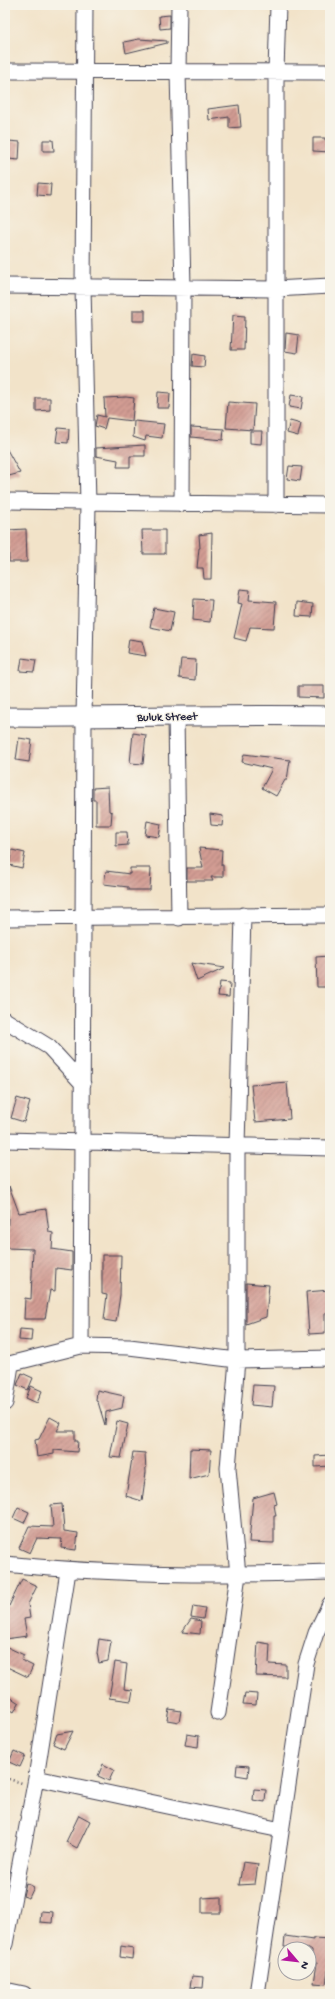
<svg xmlns="http://www.w3.org/2000/svg" width="335" height="1999" font-family="'Gochi Hand',sans-serif">
<defs>
<pattern id="building-hatch" width="6" height="6" patternUnits="userSpaceOnUse"><rect width="6" height="6" fill="#d29c93"/><path d="M-1 1l2-2M0 6l6-6M5 7l2-2" fill="none" stroke="#aa7f79"/></pattern>
</defs>
<rect width="100%" height="100%" fill="#f7f3e8"/>
<filter id="ink" filterUnits="userSpaceOnUse"><feTurbulence type="fractalNoise" baseFrequency=".025" numOctaves="2"/><feDisplacementMap in="SourceGraphic" scale="8" xChannelSelector="R" yChannelSelector="G"/><feConvolveMatrix kernelMatrix="1 2 1 2 8 2 1 2 1" color-interpolation-filters="sRGB"/></filter>
<filter id="wash" filterUnits="userSpaceOnUse"><feTurbulence type="fractalNoise" baseFrequency=".012" numOctaves="4" result="noise"/><feDisplacementMap in="SourceGraphic" scale="16" xChannelSelector="R" yChannelSelector="G"/><feGaussianBlur stdDeviation="0.9" result="paint"/><feColorMatrix in="noise" values="0 0 0 0 0 0 0 0 0 0 0 0 0 0 0 0 0 1.4 0 .05"/><feComposite in="paint" operator="in"/></filter>
<g filter="url(#wash)">
<rect width="100%" height="100%" fill="#f2e3c9"/>
<g id="blocks">
<path fill="url(#building-hatch)" d="M170,15V28L160,29L159,16Z
M139,39L167,41V43L126,53L124,42Z
M239,105L241,127L229,128V117L209,120L208,109Z
M313,138H325V140H330V152L313,151Z
M43,140H53L54,151H43Z
M9,141L20,142L19,160L8,159Z
M38,183L51,184L50,196L37,195Z
M133,310H145V321H133Z
M233,315L245,316L244,350H231Z
M286,333L299,335L297,353L285,351Z
M193,354L205,356L204,367L192,366Z
M158,392L170,393L169,408H157Z
M291,395L303,397L301,409L289,407Z
M126,397L134,398L132,421L107,418L104,429L95,426L97,415L105,417L104,398Z
M36,398H50V410L36,411Z
M228,402L255,404L253,430L226,428Z
M134,421L164,424L162,438L146,436L145,441L133,437Z
M290,421L301,424L298,436L287,433Z
M191,427L224,429L223,440L191,437Z
M58,428L69,429L68,443L56,442Z
M250,431H262L261,444L250,443Z
M145,445V456H130V467H117L118,460L96,456V448Z
M5,446L20,473L5,477Z
M289,466L302,467L300,481L287,479Z
M26,529L27,562H9L8,530Z
M142,530H165V554H143Z
M212,533L211,579H204L203,568H197L199,548H200L199,535Z
M240,589L250,590L249,600L276,602L274,628L250,627L246,641L234,638L242,604L238,603Z
M194,599L212,600L210,622L193,620Z
M297,602L313,604L312,617L296,616Z
M154,608L174,612L170,631L150,627Z
M129,639L142,641L146,656L127,653Z
M22,658L36,660L34,672L20,671Z
M181,659L196,660L195,680L179,678Z
M298,686H324V698L298,697Z
M133,733L146,735L143,764L130,763Z
M19,738L32,740L29,762L16,760Z
M244,754L290,760L287,780H285L276,796L262,788L272,769L242,762Z
M108,787L109,811L112,812L111,825H96V800H93V788Z
M210,814L223,816L222,826L211,825Z
M147,821L161,824L159,837L145,835Z
M116,832H127L128,845L116,846Z
M199,848L222,850L221,865H223V877H211L213,881H187V868H203Z
M12,850L25,853L22,868L9,865Z
M130,868H151L150,890H128V887L104,884L106,871L130,874Z
M328,956L329,987H317L316,957Z
M191,963L225,968L197,981Z
M220,982L230,983L229,997L218,996Z
M287,1082L290,1119L255,1122L251,1085Z
M17,1098L30,1102L24,1122L11,1118Z
M9,1186L19,1213L46,1209L49,1232L53,1233L52,1249L72,1252V1270L56,1268L55,1291L50,1290L45,1319H24L25,1298L31,1299L33,1249L7,1248Z
M102,1255H121L120,1295L116,1322L104,1320L107,1295L102,1294Z
M246,1283L269,1285L266,1317L246,1324Z
M330,1290V1314H325V1333L309,1334L306,1292Z
M20,1329L32,1330L31,1341L19,1340Z
M22,1373L33,1378L28,1390L17,1385Z
M253,1385L274,1386L272,1407L251,1405Z
M31,1386L42,1391L37,1403L26,1398Z
M97,1390L124,1396L122,1408L106,1412L105,1425L98,1402L96,1401Z
M50,1417L61,1423L57,1431H75V1441H78L77,1452L54,1450V1454L37,1457L35,1440L39,1439Z
M117,1421L128,1424L121,1458L110,1457Z
M190,1449L211,1450L209,1474L189,1479Z
M133,1452L145,1453L146,1472L142,1501L126,1496Z
M330,1455V1466L315,1467V1456Z
M274,1492L277,1504L274,1505L276,1516H274V1543L249,1542L253,1498Z
M62,1504L64,1531L78,1533L76,1550L61,1548L62,1539L37,1538L30,1553L19,1548L29,1526L53,1527L51,1505Z
M18,1507L29,1512L24,1523L13,1518Z
M22,1579L37,1586L28,1604L30,1618L24,1619L27,1636L5,1639V1604L9,1606Z
M193,1606L205,1608L203,1619L191,1617Z
M191,1619L201,1621L200,1634L182,1632Z
M99,1639L111,1641L108,1661L99,1663L97,1653Z
M258,1642L270,1644L269,1664L286,1665V1677L256,1676Z
M5,1646L24,1655L21,1660L33,1666L28,1677L5,1666Z
M115,1662L127,1664L124,1689L133,1690L131,1701L109,1698Z
M245,1693L257,1694L256,1705L243,1704Z
M5,1694L19,1703L14,1712L5,1706Z
M169,1709L181,1711L179,1722L167,1720Z
M73,1731L64,1749L53,1744L57,1734Z
M187,1734L199,1736L198,1747L185,1745Z
M14,1751L25,1756L20,1767L9,1762Z
M103,1764L114,1770L109,1781L98,1776Z
M237,1765L249,1766L248,1777L236,1775Z
M254,1789L266,1790L265,1802L253,1800Z
M79,1815L90,1821L77,1848L66,1842Z
M243,1862L258,1864L255,1884L239,1885Z
M26,1883L34,1887L29,1898L23,1896Z
M221,1897V1913H202V1898Z
M41,1911L53,1912L52,1923L40,1922Z
M285,1936L313,1940V1938L330,1939V1958L326,1984L314,1983L317,1963L311,1962L312,1951L309,1949L284,1947Z
M121,1946L133,1948L132,1959L120,1957Z
M192,1976L204,1977L203,1988L190,1987Z"/>
</g>
</g>
<g filter="url(#ink)">
<use href="#blocks" fill-opacity="0" stroke="#413f50" stroke-width="1"/>
<g fill="none" stroke-linecap="round" stroke-linejoin="round">
<g stroke="#413f50" stroke-width="17">
<path id="minor" d="M179,5L178,72L183,287L182,504
M5,71L330,72
M5,286L275,289L330,286
M5,501L330,505
M276,505V72L278,5
M176,715L179,918
M5,918L330,915
M5,1020L49,1047L83,1084
M5,1140L330,1148
M81,1346L84,718L88,504L83,287L85,5
M5,1365L81,1346L129,1347L237,1360L330,1358
M5,1403L11,1365
M5,1564C113,1575 222,1576 330,1572
M218,1713L238,1575L228,1468L237,1360V1146L243,915
M36,1778L281,1830
M5,1944L36,1778L68,1571
M5,1990L24,1994
M257,1994L306,1664L316,1633L330,1604"/>
</g>
<g stroke="#413f50" stroke-width="21">
<path id="tertiary" d="M5,717C113,718 222,714 330,716"/>
</g>
<path stroke="#413f50" stroke-width="2.5" stroke-dasharray="1 3" stroke-linecap="butt" d="M5,1778L22,1783"/>
<use href="#minor" stroke="#fff" stroke-width="15"/>
<use href="#tertiary" stroke="#fff" stroke-width="19"/>
</g>
</g>
<g text-anchor="middle" stroke-width="3" stroke-linejoin="round" paint-order="stroke">
<g font-size="12" fill="#22223b" stroke="#f7f3e8">
<text transform="translate(167 716) rotate(-1)" y="4">Buluk Street</text>
</g>
</g>
<rect width="335" height="1999" fill="none" stroke="#f7f3e8" stroke-width="20"/>
<g transform="translate(297 1961) rotate(118)"><circle r="19" fill="#f7f3e8" stroke="#a29fa3"/>
<path d="M0-3L7 15L0 10L-7 15Z" fill="#b5179e"/>
<text y="-6" font-size="11" font-weight="bold" text-anchor="middle" fill="#22223b">N</text>
</g>
</svg>
